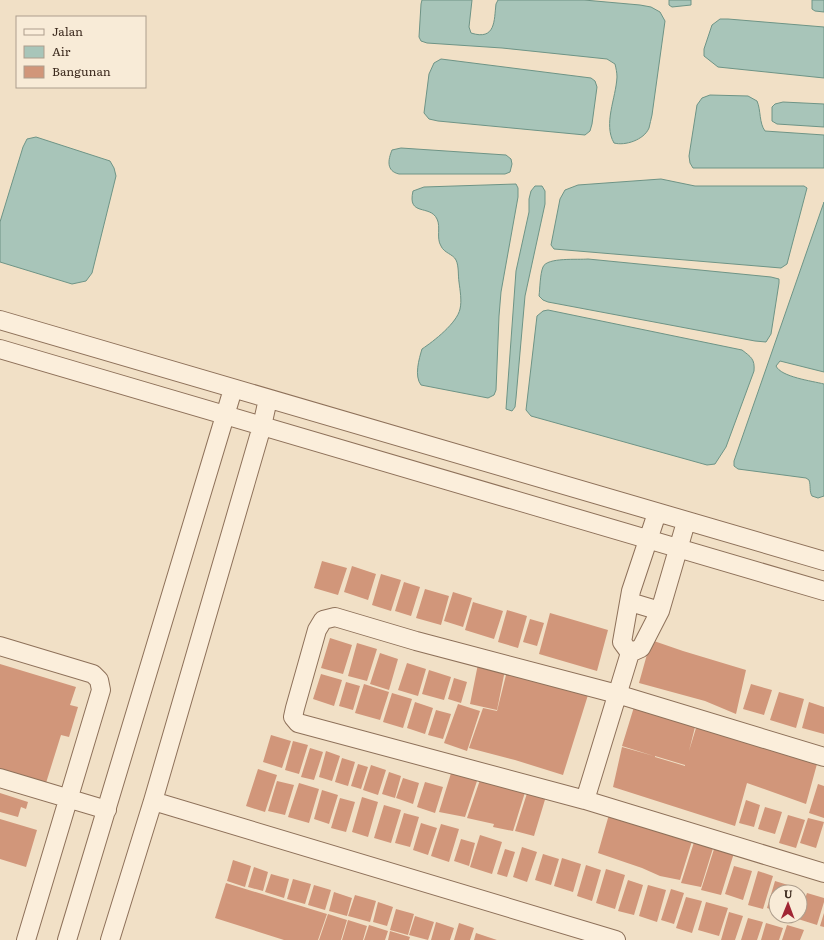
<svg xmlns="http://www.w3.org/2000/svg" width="824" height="940" font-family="Literata,serif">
<rect width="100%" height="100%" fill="#f1e0c6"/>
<path fill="#a8c5b9" stroke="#6e9486" d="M422,0H472L469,27L471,33C496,41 494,20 496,4L498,0H584L640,5L651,7L660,12L665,21L652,115C651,119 650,124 649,128C644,140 625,146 614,143C603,124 616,98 617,77C617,73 616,68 615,64L607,59L502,48L427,43L421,41L419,37L421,4Z
M669,0H691V5L672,7L669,5Z
M812,0H824V12L815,11L812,9Z
M720,19H728L824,27V78L718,67L704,56V49L712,25Z
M441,59L591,78L595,81L597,87L592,124L590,131L585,135L438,121L429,119L424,113L429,74L434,63Z
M710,95L748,96L757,101C761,110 759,123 765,131L824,135V168H693L690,163L689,156L697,105L702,98Z
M783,102L824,104V127L777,124L772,121V107L775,104Z
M36,137L110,161L114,168L116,176L92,273L86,281L72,284L0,262V222L23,147L27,139Z
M401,148L506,155L511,159L512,164L510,172L505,174H399C386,171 388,160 392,150Z
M661,179L695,186H804L807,188L787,264L781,268L554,249L551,245L560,199L565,190L578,185Z
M516,184L518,188V197L501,292L499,316L496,390L494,395L488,398L421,385C414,376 419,359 422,349C434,341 457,323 460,309C462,301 460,290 459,282C458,276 459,266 456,260C453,254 444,253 441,246C436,238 441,227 437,219C430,204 407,217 413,191L424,187Z
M535,186H542L545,191V204L525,296L516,398L515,407L512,411L506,409L516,271L529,212V199L531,191Z
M824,202V372L780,361L776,366C781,377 812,381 824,384V496L818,498L812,496C809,491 811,486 809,480L806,478L738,469L734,466V461Z
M588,259L771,277L779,279V283L771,334L766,342L755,341L548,302L543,300L539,296C540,288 540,274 543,267C547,257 578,260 588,259Z
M548,310L742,350C751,357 755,359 754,371L726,447L715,464L707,465L531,416L526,410L537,316L543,311Z"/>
<path fill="#d1967a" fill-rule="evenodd" d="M322,561L347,568L338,595L314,588Z
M352,566L376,574L368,600L344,592Z
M381,574L401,580L391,611L372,605Z
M404,582L420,587L411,616L395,611Z
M425,589L449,596L441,625L416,618Z
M453,592L472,598L463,627L444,621Z
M473,602L503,611L494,639L465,630Z
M507,610L527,616L518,648L498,642Z
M550,613L608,630L597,671L539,654Z
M530,619L544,623L537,646L523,642Z
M330,638L352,645L343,674L321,668Z
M651,640L683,651L746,670L736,714L705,701L639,683Z
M357,643L377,649L367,681L348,676Z
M380,653L398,659L389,690L370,684Z
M407,663L426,669L418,696L398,690Z
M0,664L76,687L70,705L78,707L69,737L61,735L46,783L0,769Z
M478,664L505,670L497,710L470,704Z
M429,670L451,677L444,700L422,694Z
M507,671L588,695L563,775L515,760L469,748L483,708L497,711Z
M321,674L342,680L334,706L313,699Z
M454,678L467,682L461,703L448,699Z
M346,682L360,686L353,710L339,706Z
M364,684L389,692L380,720L355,713Z
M751,684L772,690L764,715L743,709Z
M779,692L804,699L796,728L770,720Z
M392,693L412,699L403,728L383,722Z
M415,702L433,708L425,734L407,728Z
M809,702L824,707V734L802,728Z
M458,704L480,711L467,751L444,743Z
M634,707L695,727L689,751L696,728L726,735L758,744L788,756L817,764L806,804L747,783L735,826L613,787L622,747L654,756L622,746ZM655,756L685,765V766L655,757Z
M436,710L451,714L443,739L428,735Z
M271,735L291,741L282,768L263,762Z
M293,741L308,745L299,774L285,770Z
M310,748L323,752L314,780L301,777Z
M326,751L340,756L332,781L319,777Z
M342,758L355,762L348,786L335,782Z
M358,764L368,767L361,789L351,786Z
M371,765L386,770L378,795L363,790Z
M258,769L277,775L265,812L246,806Z
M452,770L478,778L465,817L439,812Z
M389,772L401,776L395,798L382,794Z
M481,777L526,789L513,831L493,827L494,824L467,818Z
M403,778L419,783L413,804L396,798Z
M277,781L294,785L285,815L268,811Z
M425,782L443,787L435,813L417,807Z
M299,783L319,789L309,823L288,817Z
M818,784L824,786V818L809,813Z
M529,787L547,793L534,836L515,831Z
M322,790L338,795L329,824L314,819Z
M0,793L28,802L26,809L21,807L18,817L0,812Z
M362,797L378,802L368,837L352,832Z
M340,798L355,802L346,832L331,828Z
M746,800L760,805L754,827L739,823Z
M384,805L401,810L391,843L374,838Z
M765,807L782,812L775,834L758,829Z
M610,811L693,838L680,880L660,876L642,868L598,853Z
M404,813L419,817L410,847L395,843Z
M788,815L805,820L796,848L779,843Z
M808,818L824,822L816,848L800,843Z
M0,819L37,830L26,867L0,859Z
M421,823L437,828L428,855L413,850Z
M441,824L459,829L449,862L431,856Z
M480,835L502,842L492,874L470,867Z
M461,839L475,843L469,866L454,861Z
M695,839L714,845L701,887L681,883Z
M715,846L734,853L721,895L701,890Z
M522,847L537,852L527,882L513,877Z
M505,849L515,852L507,877L497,874Z
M543,854L559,859L551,885L535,880Z
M562,858L581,864L573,892L554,886Z
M233,860L251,866L245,887L227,881Z
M586,865L601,870L592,901L577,896Z
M734,866L752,871L743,900L725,894Z
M254,867L268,872L263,891L248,887Z
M606,869L625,875L615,909L596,903Z
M758,871L773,876L763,909L748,905Z
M271,874L289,879L284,898L265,892Z
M293,879L311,884L305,904L287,899Z
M628,880L643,885L634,915L618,911Z
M775,881L788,885L786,892H776V911L767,908Z
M226,883L327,914L318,940H284L215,918Z
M314,885L331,890L325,910L308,905Z
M648,885L666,890L657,922L639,916Z
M671,889L684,893L674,924L661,920Z
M790,889L800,892H789Z
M334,892L352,898L347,916L329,911Z
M800,892L804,893L800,906Z
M807,893L824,898V902L817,925L798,919Z
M355,895L376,901L370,922L348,916Z
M686,897L702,901L692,933L676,928Z
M378,902L393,907L387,926L373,922Z
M706,902L728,908L719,936L698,930Z
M396,909L414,914L408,935L390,930Z
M729,912L743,916L735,940H721Z
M824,913V927L820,926Z
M328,914L347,920L341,940H319Z
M415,916L434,922L428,940L409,935Z
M783,916H797L796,920Z
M748,918L763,922L757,940H741Z
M348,920L367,926L363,940H342Z
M436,922L454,928L450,940H431Z
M459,923L474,928L470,940H454Z
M766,923L783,928L779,940H761Z
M369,925L388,931L385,940H364Z
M787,925L804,930L800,940H782Z
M390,931L410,937L409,940H388Z
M476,933L497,940H474Z"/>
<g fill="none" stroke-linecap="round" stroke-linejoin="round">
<g stroke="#8e715a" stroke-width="20">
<path id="minor" d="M0,320L824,561
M0,349L824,591
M630,602L660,611
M0,646L93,674L99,680L101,690L26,940
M630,653L622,642L631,591L657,513
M824,757L617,694L416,641L335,617L323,620L317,630L295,708L293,717L298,723L585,800L824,873
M0,778L107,810
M585,800L630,653L641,648L660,611L686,522
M153,801L616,940
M67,940L233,389
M110,940L153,801L262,426L268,399"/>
</g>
<use href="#minor" stroke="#fbeedb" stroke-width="18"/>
</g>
<rect x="16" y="16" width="130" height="72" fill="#f8ebd7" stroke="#ad9e8d"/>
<rect x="24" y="29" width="20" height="6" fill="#fbeedb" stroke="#ad9e8d"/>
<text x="52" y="36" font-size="12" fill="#3d2b1f">Jalan</text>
<rect x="24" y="46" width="20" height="12" fill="#a8c5b9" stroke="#ad9e8d"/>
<text x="52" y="56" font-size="12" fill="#3d2b1f">Air</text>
<rect x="24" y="66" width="20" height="12" fill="#d1967a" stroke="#ad9e8d"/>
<text x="52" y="76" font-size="12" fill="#3d2b1f">Bangunan</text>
<g transform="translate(788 904) rotate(1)"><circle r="19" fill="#f8ebd7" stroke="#ad9e8d"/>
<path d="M0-3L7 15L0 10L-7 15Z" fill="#a12634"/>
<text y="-6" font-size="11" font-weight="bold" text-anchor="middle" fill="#3d2b1f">U</text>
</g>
</svg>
